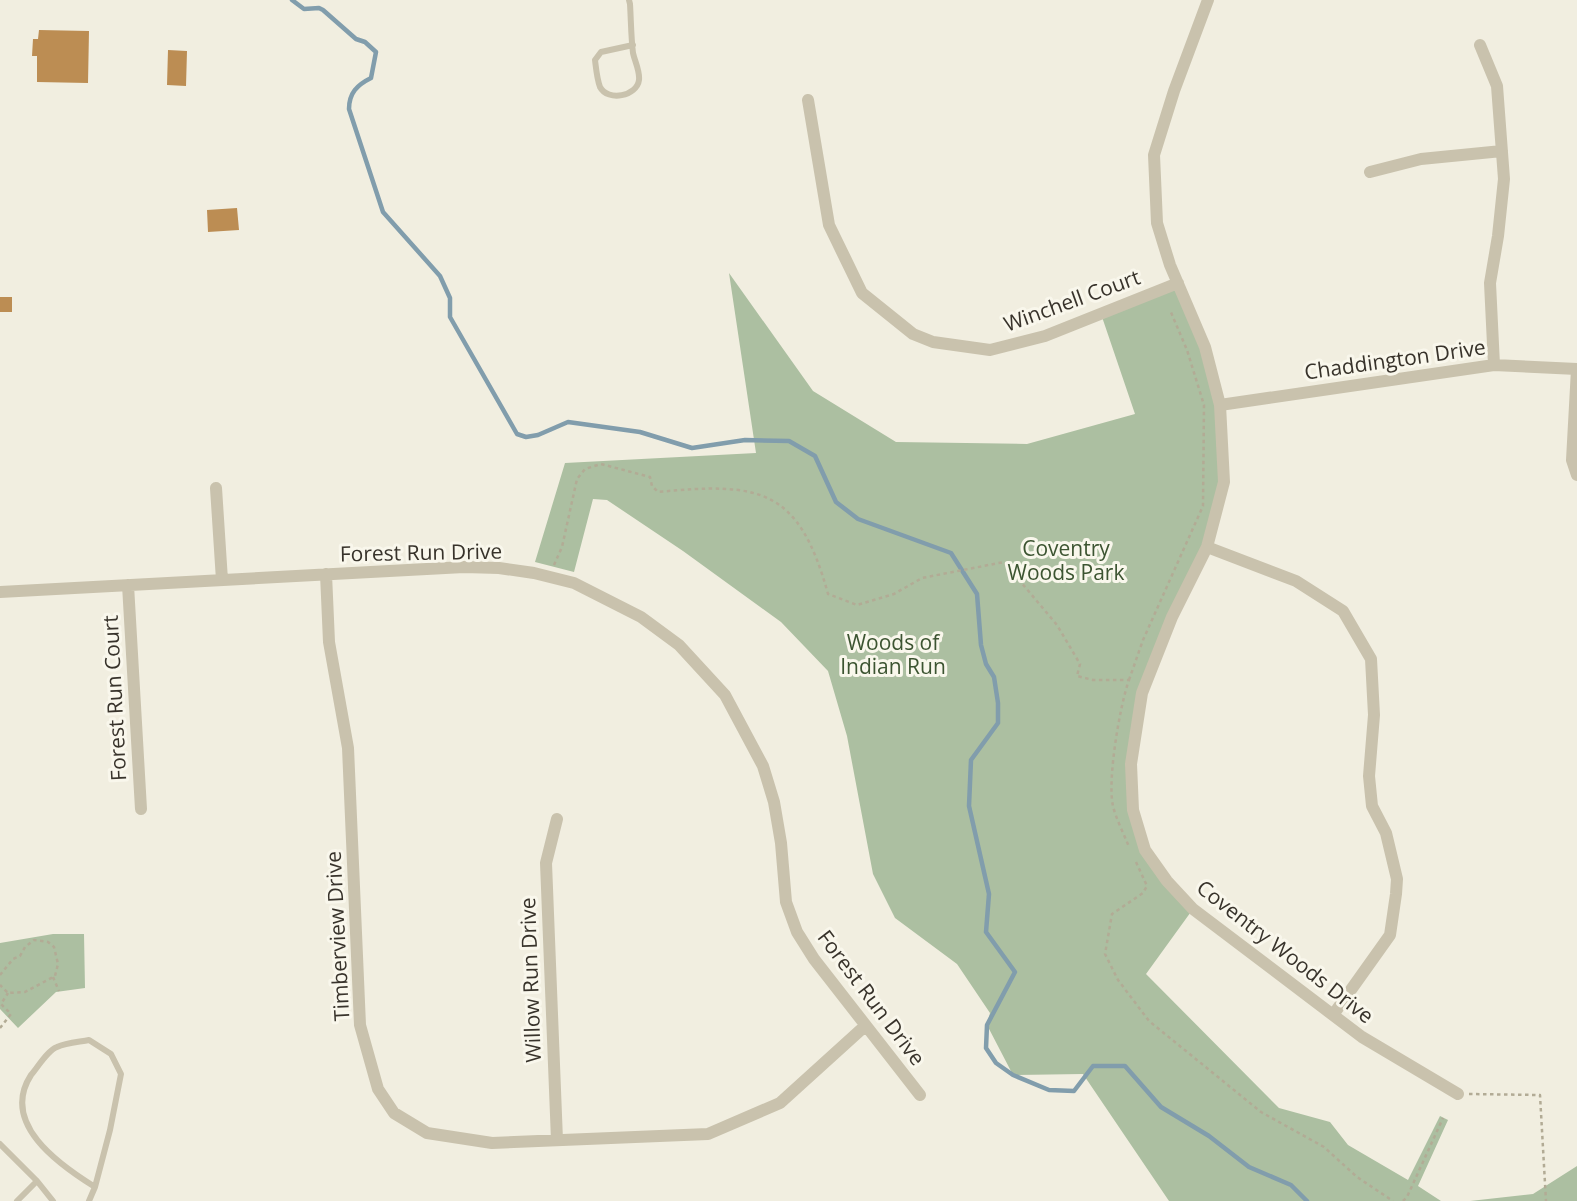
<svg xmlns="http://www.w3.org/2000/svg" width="1577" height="1201" font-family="'Open Sans',sans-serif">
<rect width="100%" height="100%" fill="#f1eee0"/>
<path fill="#acbfa1" d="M729,273L813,391L896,442L1027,444L1135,414L1101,314L1178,283L1220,405L1224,482L1207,547L1142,693L1131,764L1145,850L1193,909L1146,974L1279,1108L1330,1122L1348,1145L1408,1180L1440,1116L1448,1120L1418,1186L1441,1201H1169L1083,1074L1013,1075L987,1025L990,1013L957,964L895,918L873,874L847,736L828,671L781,622L683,551L607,500L593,499L574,572L535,562L565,463L756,453Z
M53,934H84L85,988L56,992L18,1028L0,1009V943Z
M1577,1166V1201H1470L1533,1194Z"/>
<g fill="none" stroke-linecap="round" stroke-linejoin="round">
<path stroke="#819dac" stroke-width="4.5" d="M292,0L304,9L319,8L323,10L356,39L365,42L376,52L371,78C357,85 349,93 349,109L383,212L440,276L450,298V317L517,434L526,437L538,435L568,422L640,432L692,448L745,440L789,441L815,456L836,502L858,519L951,553L977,594L981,645L986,664L994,677L998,703V723L971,760L969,806L989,894L986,932L1015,972L987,1025L986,1048L996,1063L1013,1075L1049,1090L1074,1091L1093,1066H1125L1161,1107L1209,1136L1249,1167L1291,1185L1307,1201"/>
</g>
<path fill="#bc8d53" d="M39,30L89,31L88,83L37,82V56H32L33,39H38Z
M168,50L187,51L186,86L167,85Z
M237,208L239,230L208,232L207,210Z
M0,297H12V312H0Z"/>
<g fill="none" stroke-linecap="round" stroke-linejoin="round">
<path stroke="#b2ab95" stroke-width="2.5" stroke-dasharray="3.5 3.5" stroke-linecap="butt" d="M554,565L562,547L577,479L585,469L601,464L650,477L652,486L658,492C760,482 799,488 828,594L857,605L894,594L922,578L1004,562L1057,625L1080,664L1077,676L1093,680H1129C1120,705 1107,780 1113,806C1116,819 1124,834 1129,847
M1129,680L1143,640L1203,506L1204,405L1187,350L1170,310
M1136,862L1147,886L1143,893L1112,914L1105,954L1118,980L1149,1021L1261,1112L1324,1147L1357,1177L1393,1201
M0,975L13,959L20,956L25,947L34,940L48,942L54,947L58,964L55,976L25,992L8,993L0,985
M53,977L59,991
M0,1028L11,1014L1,1004L8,993
M1469,1094L1540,1095L1546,1201
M1403,1201L1407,1197L1443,1118"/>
<path stroke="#c9c2ad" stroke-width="6" d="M629,0L630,4C631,20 631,37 633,53C635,62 640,71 639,80C637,96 608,102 600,87C597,79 596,68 595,60L601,52L633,45
M0,1144L37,1181L17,1201
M37,1181L53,1201
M89,1201L95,1187L110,1130L121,1074L111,1054L89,1040C79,1042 66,1043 57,1047C47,1051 38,1067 31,1075C0,1123 58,1164 95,1187"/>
<path stroke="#c9c2ad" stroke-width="12" d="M1208,0L1174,91L1154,155L1157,223L1170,265L1205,347L1220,405L1224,482L1207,547L1172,617L1142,693L1131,764L1133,810L1145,850L1167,881L1193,909L1362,1037L1458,1094
M1480,45L1497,86L1504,179L1498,236L1490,283L1494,365
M808,100L829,225L862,293L913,334L933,342L990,350L1045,336L1178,283
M1370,172L1421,159L1502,151
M1577,369L1572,460L1577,475
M1220,405L1494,365L1577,369
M216,488L222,580
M1207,547L1296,581L1343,611L1371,659L1374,715L1369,776L1372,806L1386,833L1397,879L1396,894L1390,935L1333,1015
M326,574L329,642L348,748L360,1025L378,1089L394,1113L427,1133L492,1143L708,1134L780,1103L865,1026
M128,585L141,809
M0,592L464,567L499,568L534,573L574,583L641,617L679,645L725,695L763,766L774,802L781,843L786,902L797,932L814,959L920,1095
M557,819L546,863L557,1140"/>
</g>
<g text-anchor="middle" stroke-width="6" stroke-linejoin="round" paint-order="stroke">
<g font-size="21" fill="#38332b" stroke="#f9f7ec">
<text transform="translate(1072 301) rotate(-20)" y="7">Winchell Court</text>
<text transform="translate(1395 360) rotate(-8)" y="7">Chaddington Drive</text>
<text transform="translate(421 553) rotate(-1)" y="7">Forest Run Drive</text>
<text transform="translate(115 698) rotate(-93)" y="7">Forest Run Court</text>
<text transform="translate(338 936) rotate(-93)" y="7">Timberview Drive</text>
<text transform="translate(1285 952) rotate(38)" y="7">Coventry Woods Drive</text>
<text transform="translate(531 980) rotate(-92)" y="7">Willow Run Drive</text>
<text transform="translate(871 998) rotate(53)" y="7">Forest Run Drive</text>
</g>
<g font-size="21" fill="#3c5431" stroke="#f9f7ec">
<text x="1066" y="556">Coventry<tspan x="1066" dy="24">Woods Park</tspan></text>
<text x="893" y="650">Woods of<tspan x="893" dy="24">Indian Run</tspan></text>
</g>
</g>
</svg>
